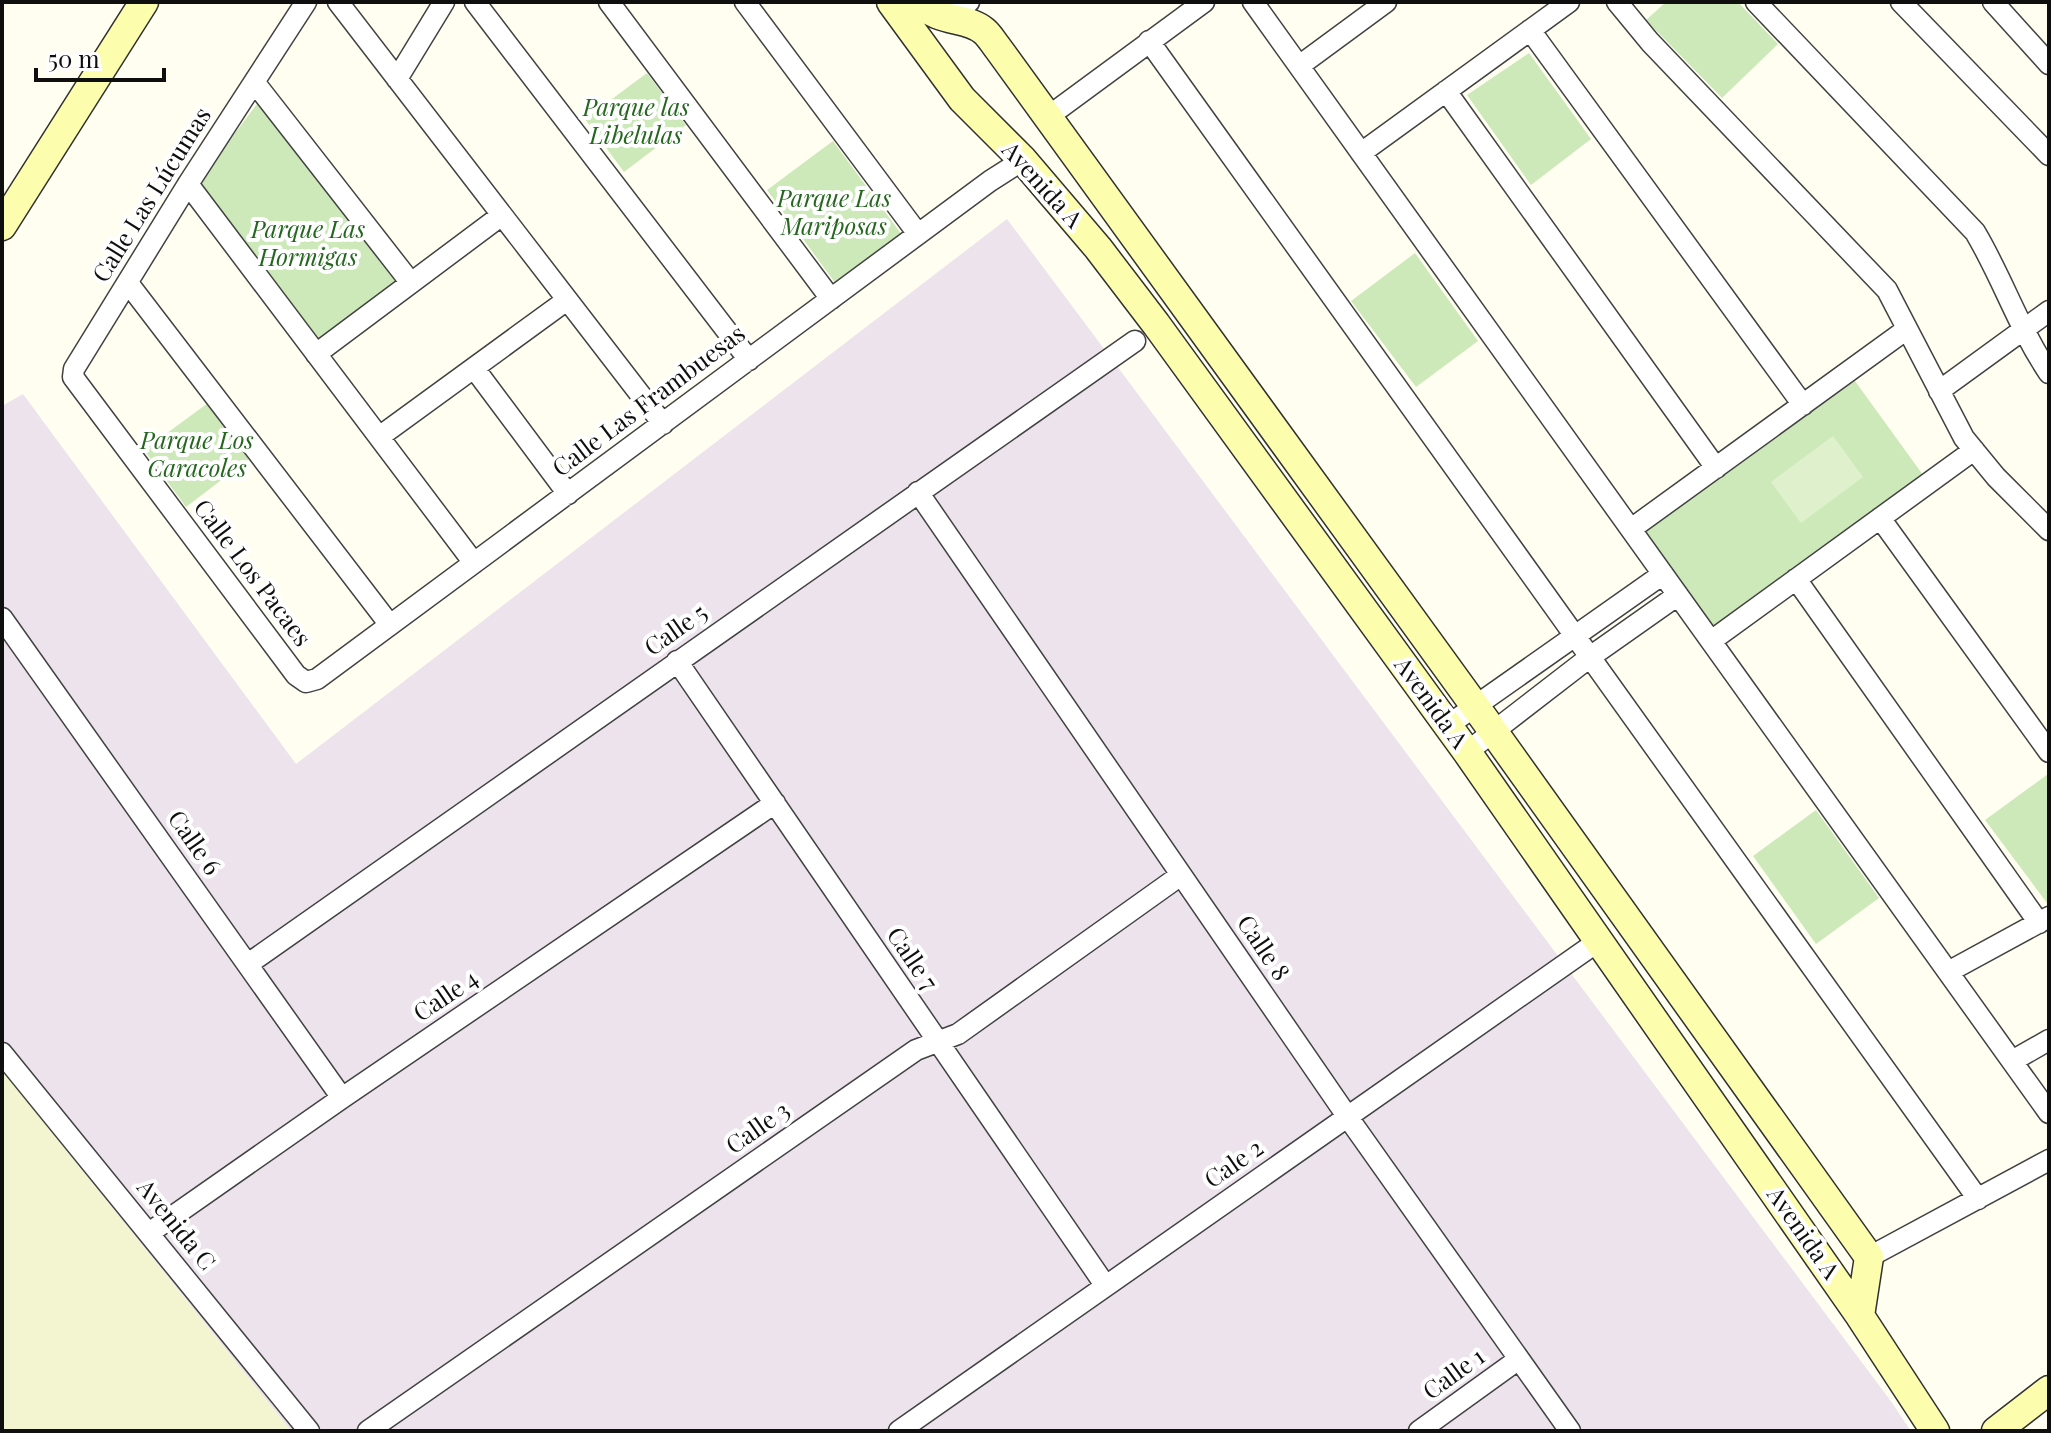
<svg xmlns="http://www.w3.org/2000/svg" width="2051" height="1433" font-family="'Playfair Display',serif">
<rect width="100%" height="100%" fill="#fffef1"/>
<path fill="#ede3ed" d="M1007,219L1890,1400L1911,1431H291L2,1070V406L23,394L296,764Z"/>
<path fill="#f3f5d1" d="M2,1070L291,1431H2Z"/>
<path fill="#cde9ba" d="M1666,2H1738L1778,44L1722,98L1646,20Z
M1529,53L1591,139L1531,185L1467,95Z
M647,73L686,125L624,172L585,119Z
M260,100L400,280L319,339L198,182Z
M833,141L902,235L836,284L767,190Z
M1415,253L1478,341L1416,387L1351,301Z
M1855,381L1923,475L1713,626L1645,531Z
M208,403L249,459L186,507L144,450Z
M2048,774L2049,902L2047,903L1985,820Z
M1816,810L1879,898L1816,944L1753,856Z"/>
<path fill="#dff1cc" d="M1833,436L1863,477L1801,523L1771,482Z"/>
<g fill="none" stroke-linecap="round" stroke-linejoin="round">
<g stroke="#424242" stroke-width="23">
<path id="street" d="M306,2L188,184L74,369L73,377L296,675L306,682L317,679L990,181L1023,160
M338,2L663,424
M475,2L749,360
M609,2L831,299
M745,2L918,234
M1253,2L2049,1113
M1617,2L1650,42L1887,290L1964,438L1996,477L2049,530
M1756,2L1975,232C2002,277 2019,329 2049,373
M1901,2L2049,155
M1993,2L2049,64
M944,19L969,2
M1530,30L1803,405
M1149,41L1978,1199
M1299,66L1386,2
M397,79L444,2
M255,83L411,283
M1446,91L1716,468
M1049,116L1204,2
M1361,153L1569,2
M188,184L474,563
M128,283L390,625
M316,354L502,215
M474,368L568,494
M1939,391L2049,311
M379,437L567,300
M918,492L1347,1116L1570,1431
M1880,518L2049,752
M1631,529L1907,329
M1796,579L2039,923
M2,618L342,1098
M1711,641L1974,450
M677,661L1105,1285
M1447,726L1663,574
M1467,752L1590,657L1678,595
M248,964L1135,341
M1948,972L2049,917
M2,1053L309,1431
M2012,1061L2049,1040
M149,1233L342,1098L775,803
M1869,1257L2049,1160
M368,1431L916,1050L958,1034L1181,875
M899,1431L1600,940
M1419,1431L1519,1359"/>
</g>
<g stroke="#313131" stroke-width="31">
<path id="secondary" d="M891,2L962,99L1023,160L1098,248L1156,324L1467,752L1860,1316L1935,1431
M918,2C941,24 966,16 984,31C989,35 993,42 997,47L1493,731L1869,1257L1860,1316
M2,226L144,2
M1996,1431L2049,1390"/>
</g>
<use href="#street" stroke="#fff" stroke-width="20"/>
<use href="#secondary" stroke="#fcfead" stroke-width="28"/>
</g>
<g text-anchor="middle" stroke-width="8" stroke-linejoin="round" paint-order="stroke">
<g font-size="24" font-style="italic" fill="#25671f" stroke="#fff">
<text x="636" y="116">Parque las<tspan x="636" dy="28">Libelulas</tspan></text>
<text x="834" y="207">Parque Las<tspan x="834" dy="28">Mariposas</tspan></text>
<text x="308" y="238">Parque Las<tspan x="308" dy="28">Hormigas</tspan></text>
<text x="197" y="449">Parque Los<tspan x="197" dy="28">Caracoles</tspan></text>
</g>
<g font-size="24" fill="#0f0f0f" stroke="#fff">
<text transform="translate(1042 185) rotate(48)" y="8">Avenida A</text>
<text transform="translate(152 195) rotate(-58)" y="8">Calle Las Lúcumas</text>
<text transform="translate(649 401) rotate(-37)" y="8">Calle Las Frambuesas</text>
<text transform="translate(252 573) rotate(53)" y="8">Calle Los Pacaes</text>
<text transform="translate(676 630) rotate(-35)" y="8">Calle 5</text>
<text transform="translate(1431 703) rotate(54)" y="8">Avenida A</text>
<text transform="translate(194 843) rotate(55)" y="8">Calle 6</text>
<text transform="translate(1263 948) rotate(56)" y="8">Calle 8</text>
<text transform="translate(912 959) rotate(56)" y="8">Calle 7</text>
<text transform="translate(446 996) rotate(-34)" y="8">Calle 4</text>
<text transform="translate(758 1128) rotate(-35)" y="8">Calle 3</text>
<text transform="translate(1234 1164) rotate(-35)" y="8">Cale 2</text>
<text transform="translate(176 1225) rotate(51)" y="8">Avenida C</text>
<text transform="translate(1803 1233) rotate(55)" y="8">Avenida A</text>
<text transform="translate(1454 1374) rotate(-36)" y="8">Calle 1</text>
</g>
</g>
<rect width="2051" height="1433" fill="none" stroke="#0f0f0f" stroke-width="8"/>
<path d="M36 68v12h128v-12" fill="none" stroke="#0f0f0f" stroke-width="4"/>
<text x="48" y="68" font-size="24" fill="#0f0f0f" stroke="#ffffff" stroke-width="6" paint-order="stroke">50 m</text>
</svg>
